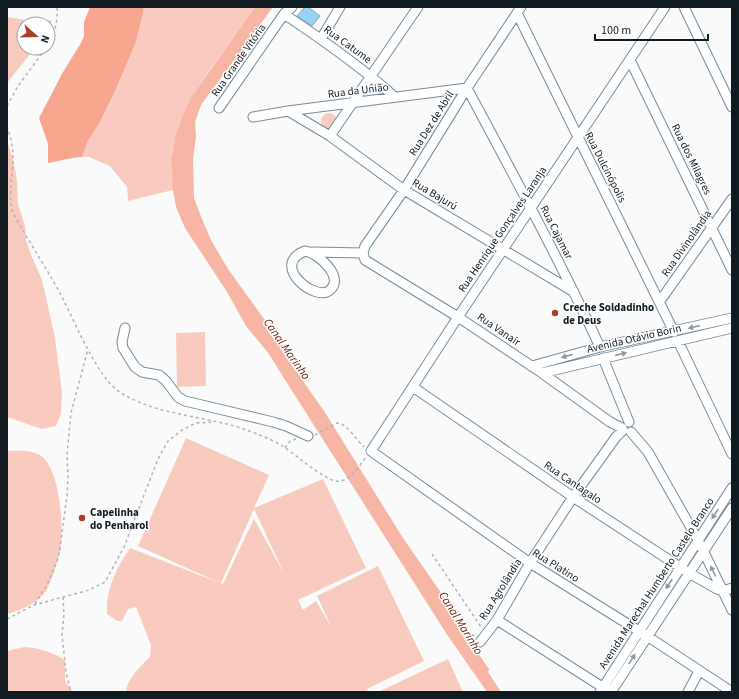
<svg xmlns="http://www.w3.org/2000/svg" width="739" height="699" font-family="'Source Sans 3',sans-serif">
<rect width="100%" height="100%" fill="#fafafa"/>
<path fill="#e3f2fb" d="M732,477V511L711,543L701,524Z"/>
<path fill="#f9cbbe" fill-rule="evenodd" d="M143,7H255C242,25 230,42 217,60C189,99 164,139 173,190L128,201L127,187L110,166L89,157H82L88,141L101,120L116,89L136,42L143,13Z
M7,17L33,21L52,20L48,31V24H24V48H35L7,83Z
M321 121a8 8 0 1 1 16 0a8 8 0 1 1-16 0Z
M7,141L13,159L17,180L18,204L25,226L26,240L30,252L42,280L55,338L62,392L61,414L56,426L42,429L7,417Z
M205,332L206,386L177,387L176,333Z
M186,438L269,475L254,508L323,479L366,568L298,600L303,610L316,601L332,628L317,596L378,566L424,661L367,689L368,692H126C127,678 140,667 150,657L151,645L136,607L128,609L122,621H117L107,614C105,591 117,567 130,548L220,583L138,546ZM254,509L285,575L254,519L223,584L221,583Z
M7,451C18,450 30,450 40,455C61,469 64,529 60,551C59,559 50,584 46,591C38,603 20,611 7,614Z
M24,647C40,648 52,652 65,660V681L73,692H7V651Z
M448,659L463,692H378Z"/>
<path fill="#f6a58f" d="M90,7H143V13L136,42L116,89L101,120L88,141L82,157L72,158L48,163V144L39,118L63,72L81,43L84,36V22Z"/>
<path fill="#f7b5a3" d="M255,7H273L201,105L195,122L196,136L193,160L194,198L202,219L211,240L228,269L267,323L287,353L305,384L324,411L403,538L453,610L455,620L489,669L488,672L501,692H487L446,633L282,375L269,354L246,326L227,292L185,228L176,207L172,184L171,161L175,137L182,117L191,98L204,79Z"/>
<path fill="#95d3f8" stroke="#85a1b3" d="M305,7H308L320,16L312,26L297,16Z"/>
<g fill="none" stroke-linecap="round" stroke-linejoin="round">
<g stroke="#718c9e" stroke-width="11">
<path id="minor" d="M665,7L458,317L371,451L530,563L647,636L732,692
M684,7L732,107
M517,13L674,332
M284,14C323,40 360,66 395,97
M321,39L340,7
M630,60L732,270
M219,108L284,14L292,7
M288,111L330,136L404,190L574,292
M253,117L288,111L467,88C513,174 559,259 600,347
M330,136L418,7
M305,251C318,253 345,277 330,290C316,303 269,265 305,251Z
M312,252L363,253
M363,253L365,260L458,317L542,373L610,422L622,428
M363,253L365,246L404,190L467,88L521,7
M660,301L732,199
M125,328L122,342L123,348L135,367L142,372L159,375L166,381L178,397L185,401L273,422L286,426L308,436
M678,341L732,454
M603,358L629,422
M532,366L600,347L732,318
M542,373L732,328
M413,387L573,497L689,573L717,589L723,591L732,588
M631,432L648,452L698,540L732,610
M497,620L607,690
M480,642L497,620L530,563L573,497L616,437L623,430
M600,692L732,488
M611,692L732,508
M688,692L699,671"/>
</g>
<path stroke="#b0b3b5" stroke-width="1.5" stroke-dasharray="3 3" stroke-linecap="butt" d="M48,45C55,34 58,20 57,7
M7,106L18,86L46,48
M7,126C10,136 13,145 13,156C13,173 8,193 12,210C15,218 21,226 25,234C35,251 46,268 56,286C72,313 95,377 121,393C162,418 213,415 257,434C265,437 274,441 281,445C299,457 314,472 334,481C348,484 358,468 366,457
M315,435L337,423C347,423 356,440 364,447
M285,448L290,441L296,439
M432,554L481,627
M63,597L64,614L62,635L66,672L71,692
M35,604L49,581L58,558L60,548L67,496L68,476L67,455L71,413L88,349
M7,619L34,605L89,590L105,582L124,547L158,459L168,441L182,430L196,423L214,422"/>
<use href="#minor" stroke="#fff" stroke-width="9"/>
</g>
<defs><path id="oneway-solid" d="M-6-.8H1V-3.2L6.5 0L1 3.2V.8H-6Z"/></defs>
<g fill="#93989b">
<use href="#oneway-solid" transform="translate(694 327) rotate(167)"/>
<use href="#oneway-solid" transform="translate(621 354) rotate(-13)"/>
<use href="#oneway-solid" transform="translate(567 356) rotate(165)"/>
<use href="#oneway-solid" transform="translate(715 514) rotate(123)"/>
<use href="#oneway-solid" transform="translate(713 571) rotate(-117)"/>
<use href="#oneway-solid" transform="translate(669 584) rotate(123)"/>
<use href="#oneway-solid" transform="translate(632 659) rotate(-57)"/>
</g>
<g fill="#a84023" stroke="#fff" stroke-width="1.5">
<circle cx="555" cy="313" r="4"/>
<circle cx="82" cy="518" r="4"/>
</g>
<g text-anchor="middle" stroke-width="3" stroke-linejoin="round" paint-order="stroke">
<g font-size="11" fill="#0f1a21" stroke="#fff">
<text transform="translate(348 44) rotate(36)" y="4">Rua Catume</text>
<text transform="translate(238 60) rotate(-55)" y="4">Rua Grande Vitória</text>
<text transform="translate(358 90) rotate(-7)" y="4">Rua da União</text>
<text transform="translate(431 123) rotate(-58)" y="4">Rua Dez de Abril</text>
<text transform="translate(692 159) rotate(64)" y="4">Rua dos Milagres</text>
<text transform="translate(606 167) rotate(63)" y="4">Rua Dulcinópolis</text>
<text transform="translate(435 194) rotate(31)" y="4">Rua Bajurú</text>
<text transform="translate(502 229) rotate(-56)" y="4">Rua Henrique Gonçalves Laranja</text>
<text transform="translate(557 232) rotate(63)" y="4">Rua Cajamar</text>
<text transform="translate(686 243) rotate(-55)" y="4">Rua Divinolândia</text>
<text transform="translate(499 329) rotate(34)" y="4">Rua Vanair</text>
<text transform="translate(634 338) rotate(-13)" y="4">Avenida Otávio Borin</text>
<text transform="translate(573 482) rotate(34)" y="4">Rua Cantagalo</text>
<text transform="translate(556 565) rotate(32)" y="4">Rua Platino</text>
<text transform="translate(656 583) rotate(-57)" y="4">Avenida Marechal Humberto Castelo Branco</text>
<text transform="translate(500 589) rotate(-58)" y="4">Rua Agrolândia</text>
</g>
<g font-size="11" font-weight="bold" fill="#0f1a21" stroke="#fff" text-anchor="start">
<text x="563" y="311">Creche Soldadinho<tspan x="563" dy="13">de Deus</tspan></text>
<text x="90" y="516">Capelinha<tspan x="90" dy="13">do Penharol</tspan></text>
</g>
<g font-size="12" font-style="italic" fill="#621c08" stroke="#fff">
<text transform="translate(287 349) rotate(55)" y="4">Canal Marinho</text>
<text transform="translate(461 623) rotate(58)" y="4">Canal Marinho</text>
</g>
</g>
<rect width="739" height="699" fill="none" stroke="#0f1a21" stroke-width="16"/>
<g transform="translate(36 36) rotate(110)"><circle r="19" fill="#ffffff" stroke="#9fa3a6"/>
<path d="M0-3L7 15L0 10L-7 15Z" fill="#a84023"/>
<text y="-6" font-size="11" font-weight="bold" text-anchor="middle" fill="#0f1a21">N</text>
</g>
<path d="M595 34v6h113v-6" fill="none" stroke="#0f1a21" stroke-width="2"/>
<text x="601" y="34" font-size="12" fill="#0f1a21" stroke="#ffffff" stroke-width="3" paint-order="stroke">100 m</text>
</svg>
